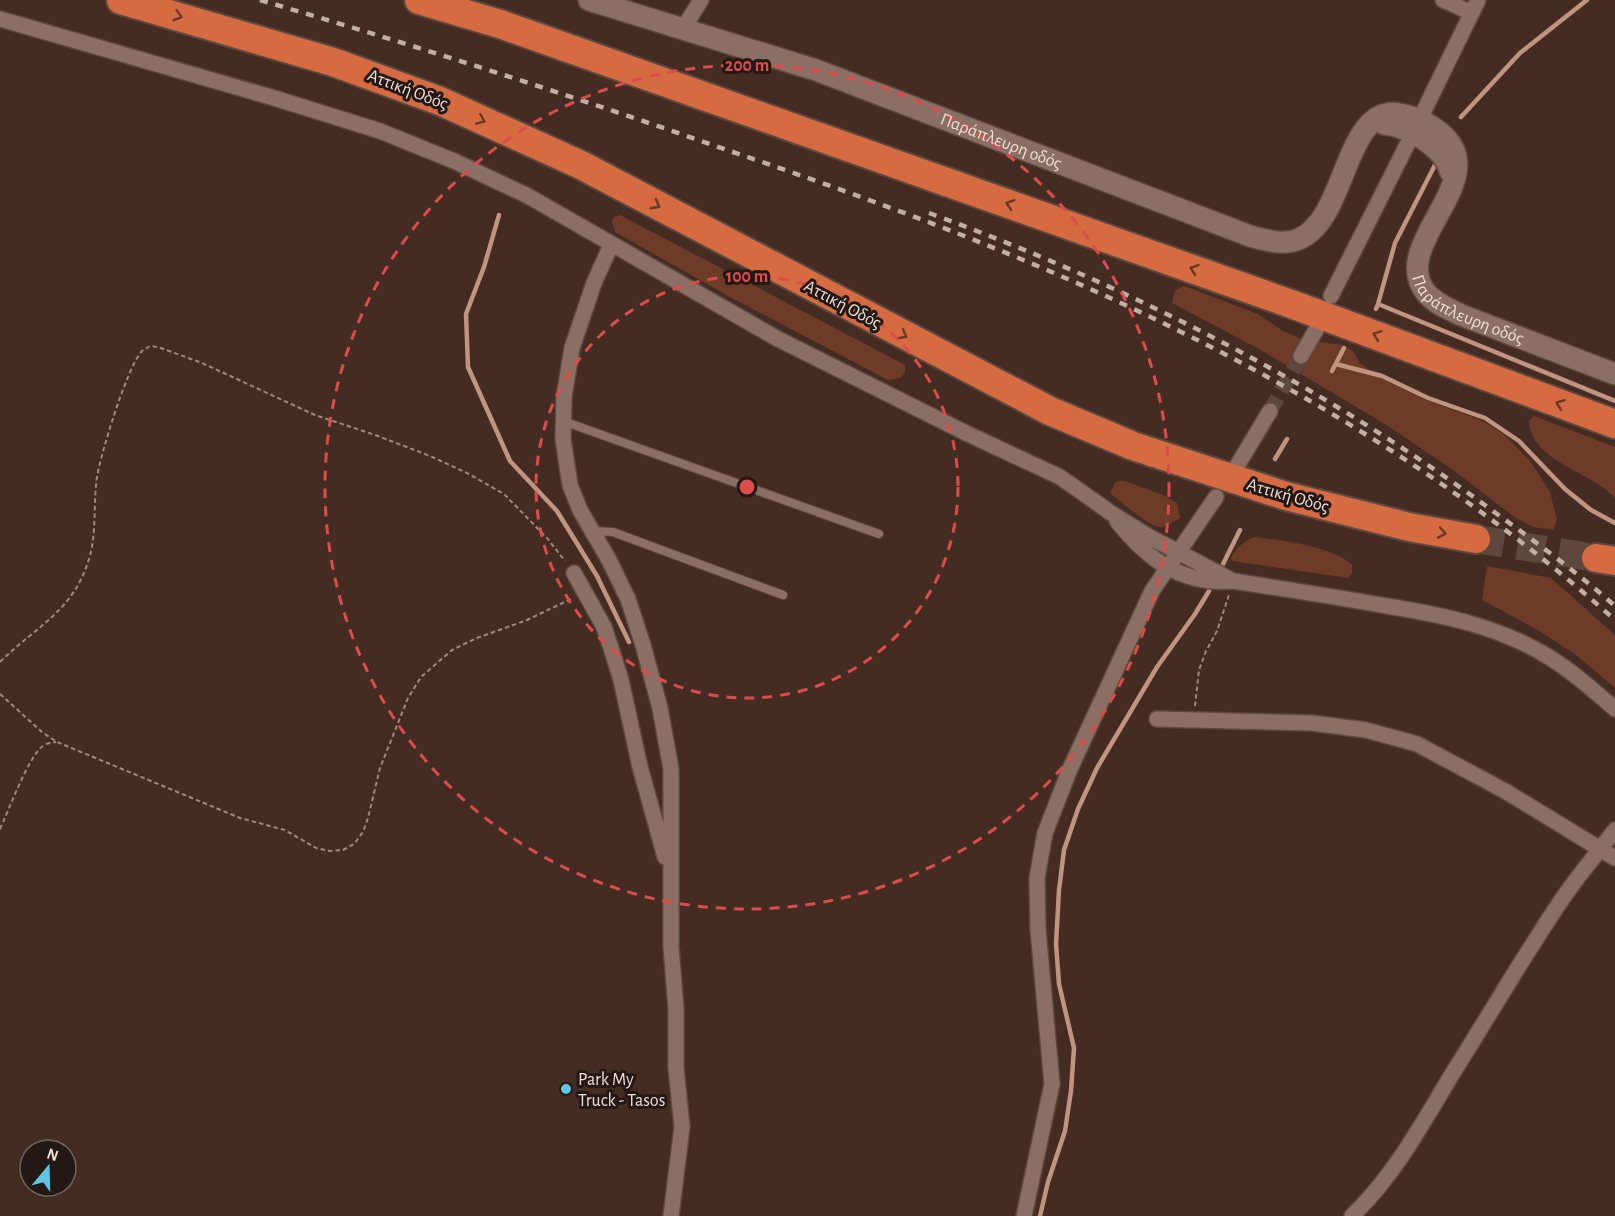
<svg xmlns="http://www.w3.org/2000/svg" width="1615" height="1216" font-family="'Alegreya Sans',sans-serif">
<rect width="100%" height="100%" fill="#452c22"/>
<path fill="#6d3b28" d="M620,215L905,365V373L900,378L888,380L730,297L615,232L612,222L614,217Z
M1184,286L1258,314L1283,331L1304,340L1342,345L1353,351L1360,363L1380,378L1428,401L1481,420L1505,435L1530,461L1550,492L1557,520L1553,530L1533,527L1516,518L1453,470L1385,424L1259,349L1172,303L1175,290Z
M1534,416L1615,447V498C1592,471 1532,463 1529,421Z
M1119,481H1125L1163,495L1177,503L1180,518C1175,521 1168,525 1162,527C1150,529 1121,501 1110,493L1115,483Z
M1255,537C1281,540 1334,547 1352,565V573L1348,578L1232,561L1231,558C1236,547 1244,541 1255,537Z
M1487,566L1551,578L1615,635V688L1576,655L1538,630L1482,600Z"/>
<g fill="none" stroke-linecap="round" stroke-linejoin="round">
<path stroke="#c19482" stroke-width="4.5" d="M1461,117L1520,53L1587,0
M499,215L484,267L466,314L468,367L510,461L557,511L597,576L629,642
M1378,304L1395,243L1437,161
M1376,309L1378,304L1615,401
M1336,364L1382,376L1428,398L1485,418L1519,441L1565,489L1591,510L1615,523
M1332,371L1344,348
M1275,459L1287,439
M1222,566L1240,530
M1040,1216L1048,1182L1065,1131L1071,1091L1074,1048L1059,984L1056,944L1059,890L1064,850L1078,809L1097,768L1157,667L1195,614L1209,591"/>
<path stroke="#5e473d" stroke-width="15" stroke-dasharray="15 8" stroke-linecap="butt" d="M1270,411L1301,356"/>
<path stroke="#5e473d" stroke-width="28" stroke-dasharray="28 14" stroke-linecap="butt" d="M1476,539L1596,558"/>
<g stroke="#5d4840" stroke-width="10">
<path id="lane" d="M563,421L879,534
M592,531L613,532L783,595"/>
</g>
<g stroke="#5d4840" stroke-width="18">
<path id="street" d="M1443,0L1472,13
M0,19L271,97L380,131L454,161L528,196L778,339L968,434L1060,477L1111,513L1148,536L1233,581
M683,29L701,0
M1420,119L1478,0
M611,245L594,283L572,348L564,397L563,439L570,485L580,510L609,560L628,599L643,645L660,708L671,769V946L676,1009V1068L682,1127L671,1216
M1331,296L1413,133
M1301,356L1316,330
M1237,466L1270,411
M1117,521C1148,560 1182,585 1233,581C1285,589 1336,597 1387,606C1442,615 1498,626 1547,656C1572,671 1593,690 1615,709
M574,573L604,627L612,651L621,680L640,767L665,857
M1157,719L1312,723L1366,730L1417,744L1505,791L1615,858
M1024,1216L1052,1084L1038,929L1037,878L1045,833L1070,769L1152,591L1216,497
M1352,1216C1398,1172 1426,1116 1459,1063C1495,1006 1529,947 1567,892C1582,871 1599,851 1615,830"/>
</g>
<g stroke="#5d4840" stroke-width="24">
<g id="secondary">
<path id="s1" d="M589,0L816,70L1250,236C1265,240 1284,246 1299,239C1348,218 1344,104 1400,114C1416,117 1431,124 1444,136C1492,183 1386,246 1427,294C1436,304 1449,309 1461,315L1615,374"/>
<path d="M1384,124C1407,126 1444,147 1450,171"/>
</g>
</g>
<g stroke="#5d4840" stroke-width="32">
<path id="highway" d="M121,0L333,62L440,101L581,165L1050,411L1133,446L1286,496L1409,527L1476,539
M419,0L500,24L1294,305L1615,424
M1596,558L1615,561"/>
</g>
<path stroke="#9e8a82" stroke-width="2" stroke-dasharray="4.5 3" stroke-linecap="butt" d="M0,662C35,627 73,612 89,559C97,533 93,504 97,477C101,453 127,367 142,351C144,349 147,348 150,346L158,347L202,363L315,415L378,436L430,456L467,473L504,494L547,538L565,561
M0,694L42,732L57,742L240,818L285,830L316,848L330,851L343,850L354,844L363,832L368,818L380,768L408,698L421,677L452,650L477,638L527,620L573,598
M1195,706L1199,670L1206,651L1217,631L1229,595
M0,829C8,812 29,755 43,746C46,743 52,743 56,742"/>
<use href="#lane" stroke="#8c6f64" stroke-width="8"/>
<use href="#street" stroke="#8c6f64" stroke-width="15"/>
<use href="#secondary" stroke="#8c6f64" stroke-width="21"/>
<use href="#highway" stroke="#d66b42" stroke-width="28"/>
<path stroke="#c1aea7" stroke-width="4.5" stroke-dasharray="8 8" stroke-linecap="butt" d="M260,0C417,46 573,96 727,150C877,201 1027,256 1169,326C1329,404 1482,501 1615,620
M929,213C1132,287 1324,386 1497,514C1537,543 1578,573 1615,606"/>
</g>
<defs><path id="oneway-chevron" d="M-2-3.5L2.5 0L-2 3.5" fill="none" stroke-width="1.6" stroke-linecap="round" stroke-linejoin="round" transform="scale(1.5)"/></defs>
<g stroke="#6b3926">
<use href="#oneway-chevron" transform="translate(178 16) rotate(16)"/>
<use href="#oneway-chevron" transform="translate(481 120) rotate(23)"/>
<use href="#oneway-chevron" transform="translate(1010 204) rotate(-161)"/>
<use href="#oneway-chevron" transform="translate(656 205) rotate(28)"/>
<use href="#oneway-chevron" transform="translate(1194 269) rotate(-161)"/>
<use href="#oneway-chevron" transform="translate(903 335) rotate(28)"/>
<use href="#oneway-chevron" transform="translate(1377 335) rotate(-160)"/>
<use href="#oneway-chevron" transform="translate(1560 404) rotate(-160)"/>
<use href="#oneway-chevron" transform="translate(1442 533) rotate(10)"/>
</g>
<g fill="none" stroke="#db4c4b" stroke-width="3" stroke-dasharray="10 8">
<circle cx="747" cy="487" r="211"/>
<circle cx="747" cy="487" r="422"/>
</g>
<circle fill="#5dc7e8" stroke="#231813" stroke-width="2" cx="566" cy="1089" r="6"/>
<g text-anchor="middle" stroke-width="6" stroke-linejoin="round" paint-order="stroke">
<g font-size="18" fill="#edddd6" stroke="#231813">
<text transform="translate(408 89) rotate(21)" y="6">Αττική Οδός</text>
<text dy="6" stroke="none"><textPath href="#s1" startOffset="436">Παράπλευρη οδός</textPath></text>
<text transform="translate(843 304) rotate(28)" y="6">Αττική Οδός</text>
<text dy="6" stroke="none"><textPath href="#s1" startOffset="1188">Παράπλευρη οδός</textPath></text>
<text transform="translate(1288 495) rotate(16)" y="6">Αττική Οδός</text>
</g>
<g font-size="18" fill="#edddd6" stroke="#231813" text-anchor="start">
<text x="578" y="1085">Park My<tspan x="578" dy="21">Truck - Tasos</tspan></text>
</g>
</g>
<circle cx="747" cy="487" r="9" fill="#db4c4b" stroke="#231813" stroke-width="3"/>
<g font-size="18" text-anchor="middle" font-weight="bold" fill="#db4c4b" stroke="#231813" stroke-width="6" stroke-linejoin="round" paint-order="stroke">
<text x="747" y="71">200 m</text>
<text x="747" y="282">100 m</text>
</g>
<g transform="translate(48 1168) rotate(19)"><circle r="28" fill="#231813" stroke="#746761" stroke-width="1.5"/>
<path d="M0-4.5L10 22L0 15L-10 22Z" fill="#5dc7e8"/>
<text y="-9" font-size="16" font-weight="bold" text-anchor="middle" fill="#edddd6">N</text>
</g>
</svg>
